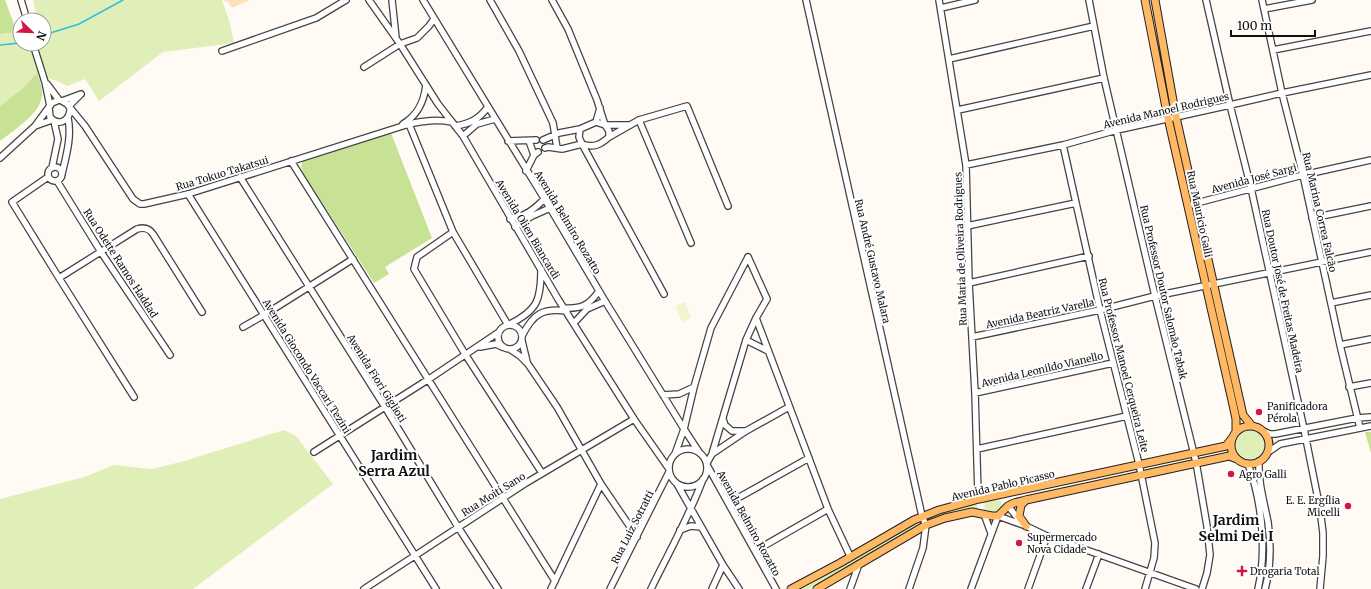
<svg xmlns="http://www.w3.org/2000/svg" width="1371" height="589" font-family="Merriweather,serif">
<rect width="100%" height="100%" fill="#fffaf4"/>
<path fill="#e0efb8" d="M33,0H222L229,20L234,43L163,52L99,101L85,79L67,86L57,81L36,74L22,89L0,106V34L20,32V44H44V20H37Z
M1235 444a15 15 0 1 1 30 0a15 15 0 1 1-30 0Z
M284,430L296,436L333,484L193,589H0V499L84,477L114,465L151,469L181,462Z
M996,499L1001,501C1004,508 999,510 994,512L985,509L984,504L985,502Z
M977,504L978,509H973L938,517V514L950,510Z
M917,522V526L810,589H798Z"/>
<path fill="#c8e295" d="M0,0H5L17,32L0,34Z
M36,74L38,75C40,81 43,90 42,96C40,114 13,131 0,141V106L22,89Z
M391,133L432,238L385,267L389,274L374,283L303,173L301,167L303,161L307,159Z
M1365,432H1371V453Z"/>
<path fill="#ffe2bc" d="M224,0H250L232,8L227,1L225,2Z"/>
<path fill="#f0f5cb" d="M685,302L691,318L682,322L675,306Z"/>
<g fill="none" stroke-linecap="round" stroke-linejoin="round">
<path stroke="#30bddd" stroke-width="1.5" d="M44,35L79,24L123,0
M0,45L20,43"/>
<g stroke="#434343" stroke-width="8">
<path id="minor" d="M21,0L27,20
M369,0L400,44L438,104L463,136L558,299L634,419L669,469
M392,0L396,38
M423,0L550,208L605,301L684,429L699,452
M490,0L519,51L553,123L557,148
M552,0L568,29L597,100L605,125L609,131V137C600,145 594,148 582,144L579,137L580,129L596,122L605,125H628
M806,0L922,516L926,525L923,548L909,589
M939,0L966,165L969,283L975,393L978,494L979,499
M1089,0L1104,78L1155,296L1196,462L1207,526L1210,555L1207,573L1202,589
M1206,0L1230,105L1251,188L1304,429L1320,509L1323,533V556L1320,589
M1262,0L1282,93L1303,175L1340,345L1360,428
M941,8L975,0
M1264,9L1312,0
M33,44L45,82L50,106
M1273,50L1371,31
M222,51L316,18L346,0
M949,59L1094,26
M364,67L400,44L417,38L429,26L434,19
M47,84L59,100
M62,101L67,104L85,126L133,199L140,204H144L188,194L409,124C424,121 436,119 452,122
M69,106L80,95
M49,108L50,117C58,127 70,121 70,109
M958,110L1104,78
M639,120L691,243
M596,122L600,108
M403,124C418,115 424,102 426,85
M409,124L453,232L508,325C537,311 541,301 541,269
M35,126L52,120
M455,126C470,124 479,119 488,107
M463,136L477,124L495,119
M609,137L639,120L687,106L728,206
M543,140L559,133L580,129
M508,141L536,140
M529,141L534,155
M1063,145L1100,310L1139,464L1155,543L1154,558L1145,589
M545,148L548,147L562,149L582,144L664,294
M0,158L35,126L52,103L59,100L62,101L81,94
M291,161L555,581
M966,165L1063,145L1117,130L1230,105L1282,93L1371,75
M48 174a7 7 0 1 1 14 0a7 7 0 1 1-14 0Z
M52,168L58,139L54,121
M526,171L534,155L538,152
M62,174C66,156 72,137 68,118
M48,177L12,202L59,278L134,397
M240,177L385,407L458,527L498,589
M57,181L101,252L170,355
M188,194L436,589
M1193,204L1303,175L1371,160
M1312,218L1371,206
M510,219C525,216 534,210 544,199
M967,226L1076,203
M515,227L532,216L550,208
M453,232L417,257L414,269L465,354L542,473
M59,278L137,229C144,227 149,228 153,234L202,312
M969,283L1089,256
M1331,303L1371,295
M564,308C582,309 589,305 599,291
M756,318L828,509L850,556
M574,323L587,309L605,301
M498 337a12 12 0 1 1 24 0a12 12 0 1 1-24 0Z
M243,327L264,315L353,259
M522,336C533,314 542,308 567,311
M972,337L1100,310L1155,296L1371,252
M746,340L768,351
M522,341L527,362
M1340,345L1371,339
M480,347L496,344L502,347
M511,350L520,356L528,364L557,407L601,484L637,537
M1349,387L1371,383
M975,393L1113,363
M663,395L679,394L694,387
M723,419L725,425L732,431H745
M1263,431L1270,434H1275L1357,418L1371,417
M669 468a19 19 0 1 1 38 0a19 19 0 1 1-38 0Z
M977,449L1127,416
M314,452L429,379L499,332
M1267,453L1280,444L1371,426
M675,454L684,429L694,387L711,328L748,257
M712,454L746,431L789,407
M1259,461C1258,482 1264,502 1268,522C1271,544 1271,567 1265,589
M707,463L712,454L746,340L756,318L767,299L748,257
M1248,464C1262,501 1267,550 1258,589
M707,465L776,589
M677,484L723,565L739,589
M729,503L809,458
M1008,506L1020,521
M984,514L991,533
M680,530L691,526L701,527
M755,551L828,509
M364,589L526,483L634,419
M551,589L601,484
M610,589L669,472
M651,589C669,552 689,517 703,479
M712,589L723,565
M850,589L859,564
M971,589L998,516L1026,526L1047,536L1196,589
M1028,589L1047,536
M1086,589L1099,554"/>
</g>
<g stroke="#212121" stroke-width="9">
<path id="major" d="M1145,0L1168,118L1233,405L1236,419V432
M1155,0L1176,117L1243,415L1252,426
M1231 445a19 19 0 1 1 38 0a19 19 0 1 1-38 0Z
M1026,500L1021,505L1019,516L1026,526
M791,589L840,563L914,520L939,510L979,499L1226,446L1233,437
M817,589L926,525L945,518L972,512L992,516H998L1008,506L1014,503L1026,500L1229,456L1237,459"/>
</g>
<use href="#minor" stroke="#fff" stroke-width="5.5"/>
<use href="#major" stroke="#ffb864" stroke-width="7"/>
</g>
<g fill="#d21748" stroke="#fff" stroke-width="1.5">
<circle cx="1259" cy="412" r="4"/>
<circle cx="1231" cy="474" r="4"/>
<circle cx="1348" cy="506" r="4"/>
<circle cx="1019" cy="543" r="4"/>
<path d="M1240 565h4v4h4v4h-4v4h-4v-4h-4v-4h4z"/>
</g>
<g text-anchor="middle" stroke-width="4" stroke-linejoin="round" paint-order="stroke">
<g font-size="10" fill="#101010" stroke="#fff">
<text transform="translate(1166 110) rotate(-13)" y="4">Avenida Manoel Rodrigues</text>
<text transform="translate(222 173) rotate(-17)" y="4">Rua Tokuo Takatsui</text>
<text transform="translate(1254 178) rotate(-15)" y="4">Avenida José Sargi</text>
<text transform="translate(1320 212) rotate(77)" y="4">Rua Marina Correa Falcão</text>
<text transform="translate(1200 214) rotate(78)" y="4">Rua Mauricio Galli</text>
<text transform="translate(568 222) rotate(59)" y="4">Avenida Belmiro Rozatto</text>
<text transform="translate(528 229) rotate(59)" y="4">Avenida Olien Biancardi</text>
<text transform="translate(960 249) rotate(-92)" y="4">Rua Maria de Oliveira Rodrigues</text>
<text transform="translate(873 261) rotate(77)" y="4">Rua André Gustavo Malara</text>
<text transform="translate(121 263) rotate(57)" y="4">Rua Odette Ramos Haddad</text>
<text transform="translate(1283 291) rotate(78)" y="4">Rua Doutor José de Freitas Madeira</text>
<text transform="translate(1164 292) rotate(77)" y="4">Rua Professor Doutor Salomão Tabak</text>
<text transform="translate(1040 313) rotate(-12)" y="4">Avenida Beatriz Varella</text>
<text transform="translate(1124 365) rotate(76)" y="4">Rua Professor Manoel Cerqueira Leite</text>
<text transform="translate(307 366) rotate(58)" y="4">Avenida Giocondo Vaccari Tezini</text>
<text transform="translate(1042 369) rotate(-13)" y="4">Avenida Leonildo Vianello</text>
<text transform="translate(377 378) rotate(58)" y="4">Avenida Fiori Giglioti</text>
<text transform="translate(1003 485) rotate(-13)" y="4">Avenida Pablo Picasso</text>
<text transform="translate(493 494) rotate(-32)" y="4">Rua Moiti Sano</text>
<text transform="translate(749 523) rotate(61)" y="4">Avenida Belmiro Rozatto</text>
<text transform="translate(632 527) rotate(-63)" y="4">Rua Luiz Sotratti</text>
</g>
<g font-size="10" fill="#101010" stroke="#fff" text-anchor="start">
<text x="1267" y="410">Panificadora<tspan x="1267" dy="12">Pérola</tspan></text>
<text x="1239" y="478">Agro Galli</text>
<text x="1340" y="504" text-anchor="end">E. E. Ergília<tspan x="1340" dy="12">Micelli</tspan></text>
<text x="1027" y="541">Supermercado<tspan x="1027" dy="12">Nova Cidade</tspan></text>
<text x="1250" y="575">Drogaria Total</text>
</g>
<g font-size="14" font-weight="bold" fill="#101010" stroke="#fff">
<text x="394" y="460">Jardim<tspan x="394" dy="16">Serra Azul</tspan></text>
<text x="1236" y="525">Jardim<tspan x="1236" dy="16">Selmi Dei I</tspan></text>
</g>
</g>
<g transform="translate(32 32) rotate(113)"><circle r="19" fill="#ffffff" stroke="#9f9f9f"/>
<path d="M0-3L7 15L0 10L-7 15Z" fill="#d21748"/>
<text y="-6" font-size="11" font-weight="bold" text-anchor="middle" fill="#101010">N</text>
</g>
<path d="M1231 30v6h84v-6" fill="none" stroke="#101010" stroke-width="2"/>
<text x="1237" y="30" font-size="12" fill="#101010" stroke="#ffffff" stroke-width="3" paint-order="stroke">100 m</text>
</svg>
